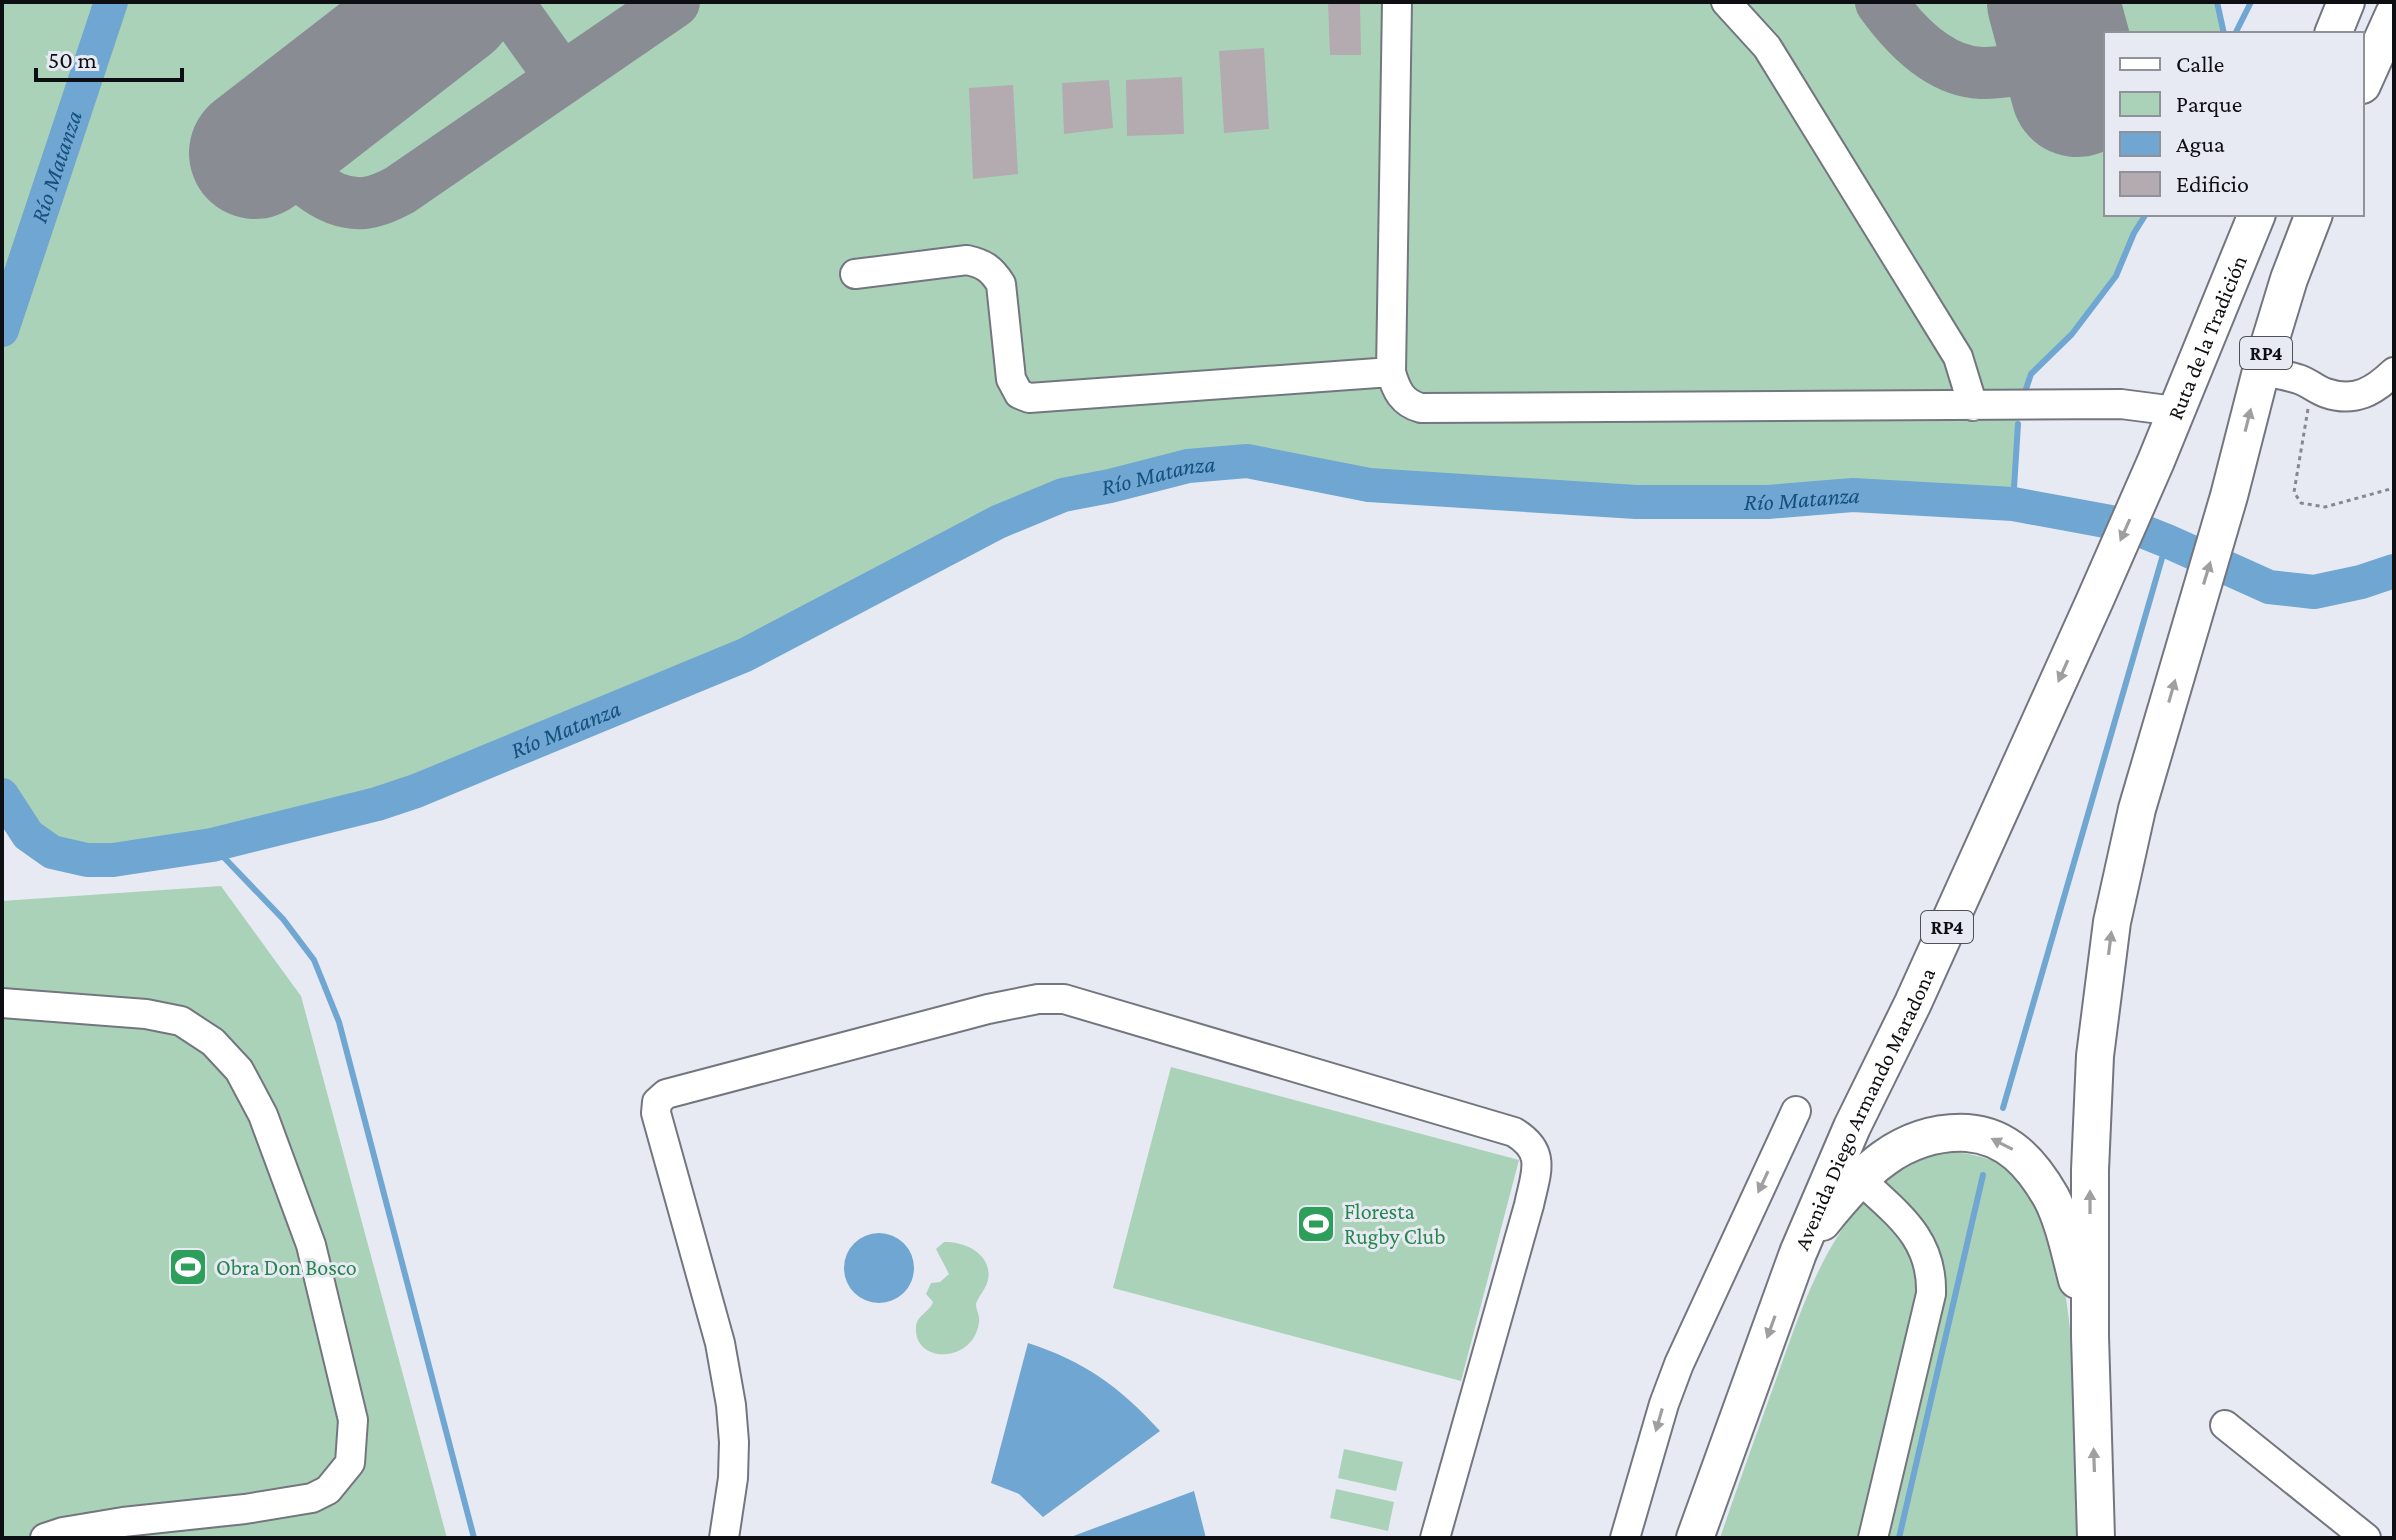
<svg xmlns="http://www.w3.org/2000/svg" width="2396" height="1540" font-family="'Crimson Pro',serif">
<rect width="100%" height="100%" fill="#e7eaf3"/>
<path fill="#aad2b9" d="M2,2H97L2,281Z
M111,2H2217L2224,34H2106V214H2146L2134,233L2116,276L2072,334L2031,375L2018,424L2013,504L1853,495L1768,502H1636L1369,485L1247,461L1188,466L1110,486L1062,495L998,522L745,655L416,791L377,804L212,845L113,860H87L52,852L28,835L2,795V330Z
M221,886L301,996L447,1538H2V901Z
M1171,1067L1519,1160L1461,1381L1113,1288Z
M1946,1151C1971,1154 1996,1157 2015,1175C2029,1189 2038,1210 2046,1228C2072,1290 2072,1349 2074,1415C2076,1456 2077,1497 2079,1538H1720C1737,1488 1755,1438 1773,1388C1807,1294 1839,1181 1946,1151Z
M944,1242C964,1241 993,1254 988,1280C986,1289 979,1295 976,1304C976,1310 980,1315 979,1322C974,1364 914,1364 916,1328C916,1315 930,1312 933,1302L926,1294L931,1283L940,1282L949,1274L936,1249Z
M1344,1449L1403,1462L1396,1491L1338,1478Z
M1336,1489L1394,1502L1388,1531L1330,1518Z"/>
<path fill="#70a6d2" d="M844 1268a35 35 0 1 1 70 0a35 35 0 1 1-70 0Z
M1028,1343C1084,1361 1120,1387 1160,1431L1043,1517L1019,1494L991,1483Z
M1194,1491L1206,1538H1068Z"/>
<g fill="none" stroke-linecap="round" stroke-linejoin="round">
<path stroke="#70a6d2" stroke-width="6" d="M2217,2L2224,34
M2235,34L2251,2
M2026,389L2031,374L2072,334L2116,276L2134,233L2146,214
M2013,504L2018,424
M212,845L283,919L314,960L339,1022L474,1538
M2003,1108L2167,541
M1899,1538L1983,1175"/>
<g stroke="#70a6d2" stroke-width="34">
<path id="s1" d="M2,330L111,2"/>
<path id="s2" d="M2,795L28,835L52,852L87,860H113L212,845L377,804L416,791L745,655L998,522L1063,495L1110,486L1188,466L1247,461L1369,485L1636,502H1768L1853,495L2013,504L2127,525L2167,541L2269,587L2314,592L2361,582L2394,571"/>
</g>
<path stroke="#8a8c93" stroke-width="52" d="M507,2L562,79
M1881,2C1904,34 1939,71 1981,73C2010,74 2039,63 2067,56
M270,141C293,169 324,206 364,203C377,202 389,196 400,190L674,2"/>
<path stroke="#8a8c93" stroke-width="132" d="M2053,2L2077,91
M255,153L450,2"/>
</g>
<path fill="#b3abb0" d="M1328,2H1360L1361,55H1330Z
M1264,48L1269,129L1224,133L1219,51Z
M1182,77L1184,134L1127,136L1126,80Z
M1109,80L1113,128L1064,134L1062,83Z
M1013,85L1018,174L973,179L969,88Z"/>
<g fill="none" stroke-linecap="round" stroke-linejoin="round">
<g stroke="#73767e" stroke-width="32">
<path id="minor" d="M1397,2L1391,372C1396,390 1402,403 1421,408L2121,404L2175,411
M1726,2L1767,47L1958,357L1973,406
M855,274L967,260C984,264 991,268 1001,284L1011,379L1019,394L1029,398L1391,372
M2261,371C2273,373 2286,375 2298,379C2308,382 2317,390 2326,393C2355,403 2374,391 2394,372
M2,1003L146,1014L181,1021L213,1042L239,1070L263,1115L311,1245L353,1420L350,1463L328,1490L312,1498L245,1509L123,1522L63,1532L45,1538
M1860,1179C1897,1214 1933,1238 1931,1294L1873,1538
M2225,1425L2366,1538
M724,1538L733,1478L734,1442L731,1405L720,1343L656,1113L657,1102L666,1094L988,1009L1038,999H1064L1514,1132C1547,1152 1536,1172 1529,1205L1435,1538
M1625,1538L1664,1404L1679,1364L1796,1111"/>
</g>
<g stroke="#73767e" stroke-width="40">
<g id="major">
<path d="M2333,34L2346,2"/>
<path d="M2362,85L2394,14"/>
<path d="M1822,1222C1860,1174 1901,1130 1967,1133C2008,1136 2032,1164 2051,1197C2064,1222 2070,1253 2077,1280"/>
<path id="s3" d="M1695,1538L1798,1253L1852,1127L1913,1003L2095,600L2156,461L2257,214"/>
<path d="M2096,1538L2090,1336V1170L2095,1056L2112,922L2137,809L2229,496L2261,371L2289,279L2314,214"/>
</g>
</g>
<path stroke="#86888e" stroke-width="3" stroke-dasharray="4 4" stroke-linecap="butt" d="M2308,409L2294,492L2301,503L2325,507L2394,488"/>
<use href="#minor" stroke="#fff" stroke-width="28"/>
<use href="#major" stroke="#fff" stroke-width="36"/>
</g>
<defs><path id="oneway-solid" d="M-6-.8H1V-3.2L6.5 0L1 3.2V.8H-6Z" transform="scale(2)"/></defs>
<g fill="#9f9fa0">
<use href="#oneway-solid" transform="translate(2248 420) rotate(-76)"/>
<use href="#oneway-solid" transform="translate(2125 530) rotate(114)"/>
<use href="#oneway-solid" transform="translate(2207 573) rotate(-73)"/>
<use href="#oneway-solid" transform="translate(2063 671) rotate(114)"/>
<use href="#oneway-solid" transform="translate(2172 691) rotate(-74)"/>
<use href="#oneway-solid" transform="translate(2110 943) rotate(-83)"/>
<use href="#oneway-solid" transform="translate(2002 1144) rotate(-153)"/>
<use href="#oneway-solid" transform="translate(1763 1182) rotate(115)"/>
<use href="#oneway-solid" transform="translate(2090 1202) rotate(-90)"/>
<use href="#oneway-solid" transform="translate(1771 1327) rotate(110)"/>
<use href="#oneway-solid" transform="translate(1659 1420) rotate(106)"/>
<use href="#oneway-solid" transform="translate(2094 1460) rotate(-92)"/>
</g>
<defs>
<g id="stadium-square" transform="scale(2)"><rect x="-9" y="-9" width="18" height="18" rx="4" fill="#2e9e5b" stroke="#e7eaf3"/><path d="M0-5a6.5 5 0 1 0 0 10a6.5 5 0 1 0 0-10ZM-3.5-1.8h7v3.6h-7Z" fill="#fff"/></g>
</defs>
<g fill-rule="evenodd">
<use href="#stadium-square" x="1316" y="1224"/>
<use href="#stadium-square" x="188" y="1267"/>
</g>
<g text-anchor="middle" stroke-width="6" stroke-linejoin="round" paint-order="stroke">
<g fill="#e7eaf3" stroke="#4f5156" stroke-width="2">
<rect x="2240" y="337" width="52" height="32" rx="6"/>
<rect x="1921" y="911" width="52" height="32" rx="6"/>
</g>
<g font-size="20" font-weight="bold" fill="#0e0f12">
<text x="2266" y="360">RP4</text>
<text x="1947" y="934">RP4</text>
</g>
<g font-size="22" fill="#0e0f12" stroke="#e7eaf3">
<text dy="8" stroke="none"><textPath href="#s3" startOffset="1306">Ruta de la Tradición</textPath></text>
<text dy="8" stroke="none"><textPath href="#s3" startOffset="462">Avenida Diego Armando Maradona</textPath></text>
</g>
<g font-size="22" fill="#27864d" stroke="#e7eaf3" text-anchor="start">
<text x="1344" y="1219">Floresta<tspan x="1344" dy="25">Rugby Club</tspan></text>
<text x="216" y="1275">Obra Don Bosco</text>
</g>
<g font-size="24" font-style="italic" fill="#14517c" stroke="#e7eaf3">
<text dy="8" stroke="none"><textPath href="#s1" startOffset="172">Río Matanza</textPath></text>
<text dy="8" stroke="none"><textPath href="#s2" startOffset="1260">Río Matanza</textPath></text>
<text dy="8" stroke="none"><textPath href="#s2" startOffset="1908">Río Matanza</textPath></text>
<text dy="8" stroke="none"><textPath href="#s2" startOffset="612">Río Matanza</textPath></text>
</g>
</g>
<rect width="2396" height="1540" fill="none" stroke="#0e0f12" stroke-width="8"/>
<rect x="2104" y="32" width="260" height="184" fill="#e7eaf3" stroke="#909299" stroke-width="2"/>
<rect x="2120" y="58" width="40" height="12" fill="#ffffff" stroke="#909299" stroke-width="2"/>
<text x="2176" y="72" font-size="24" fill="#0e0f12">Calle</text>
<rect x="2120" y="92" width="40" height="24" fill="#aad2b9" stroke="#909299" stroke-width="2"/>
<text x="2176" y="112" font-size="24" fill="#0e0f12">Parque</text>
<rect x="2120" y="132" width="40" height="24" fill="#70a6d2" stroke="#909299" stroke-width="2"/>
<text x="2176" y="152" font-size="24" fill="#0e0f12">Agua</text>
<rect x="2120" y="172" width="40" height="24" fill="#b3abb0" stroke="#909299" stroke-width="2"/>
<text x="2176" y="192" font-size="24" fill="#0e0f12">Edificio</text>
<path d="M36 68v12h146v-12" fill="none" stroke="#0e0f12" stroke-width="4"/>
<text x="48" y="68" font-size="24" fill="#0e0f12" stroke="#e7eaf3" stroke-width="6" paint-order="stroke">50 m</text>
</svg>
